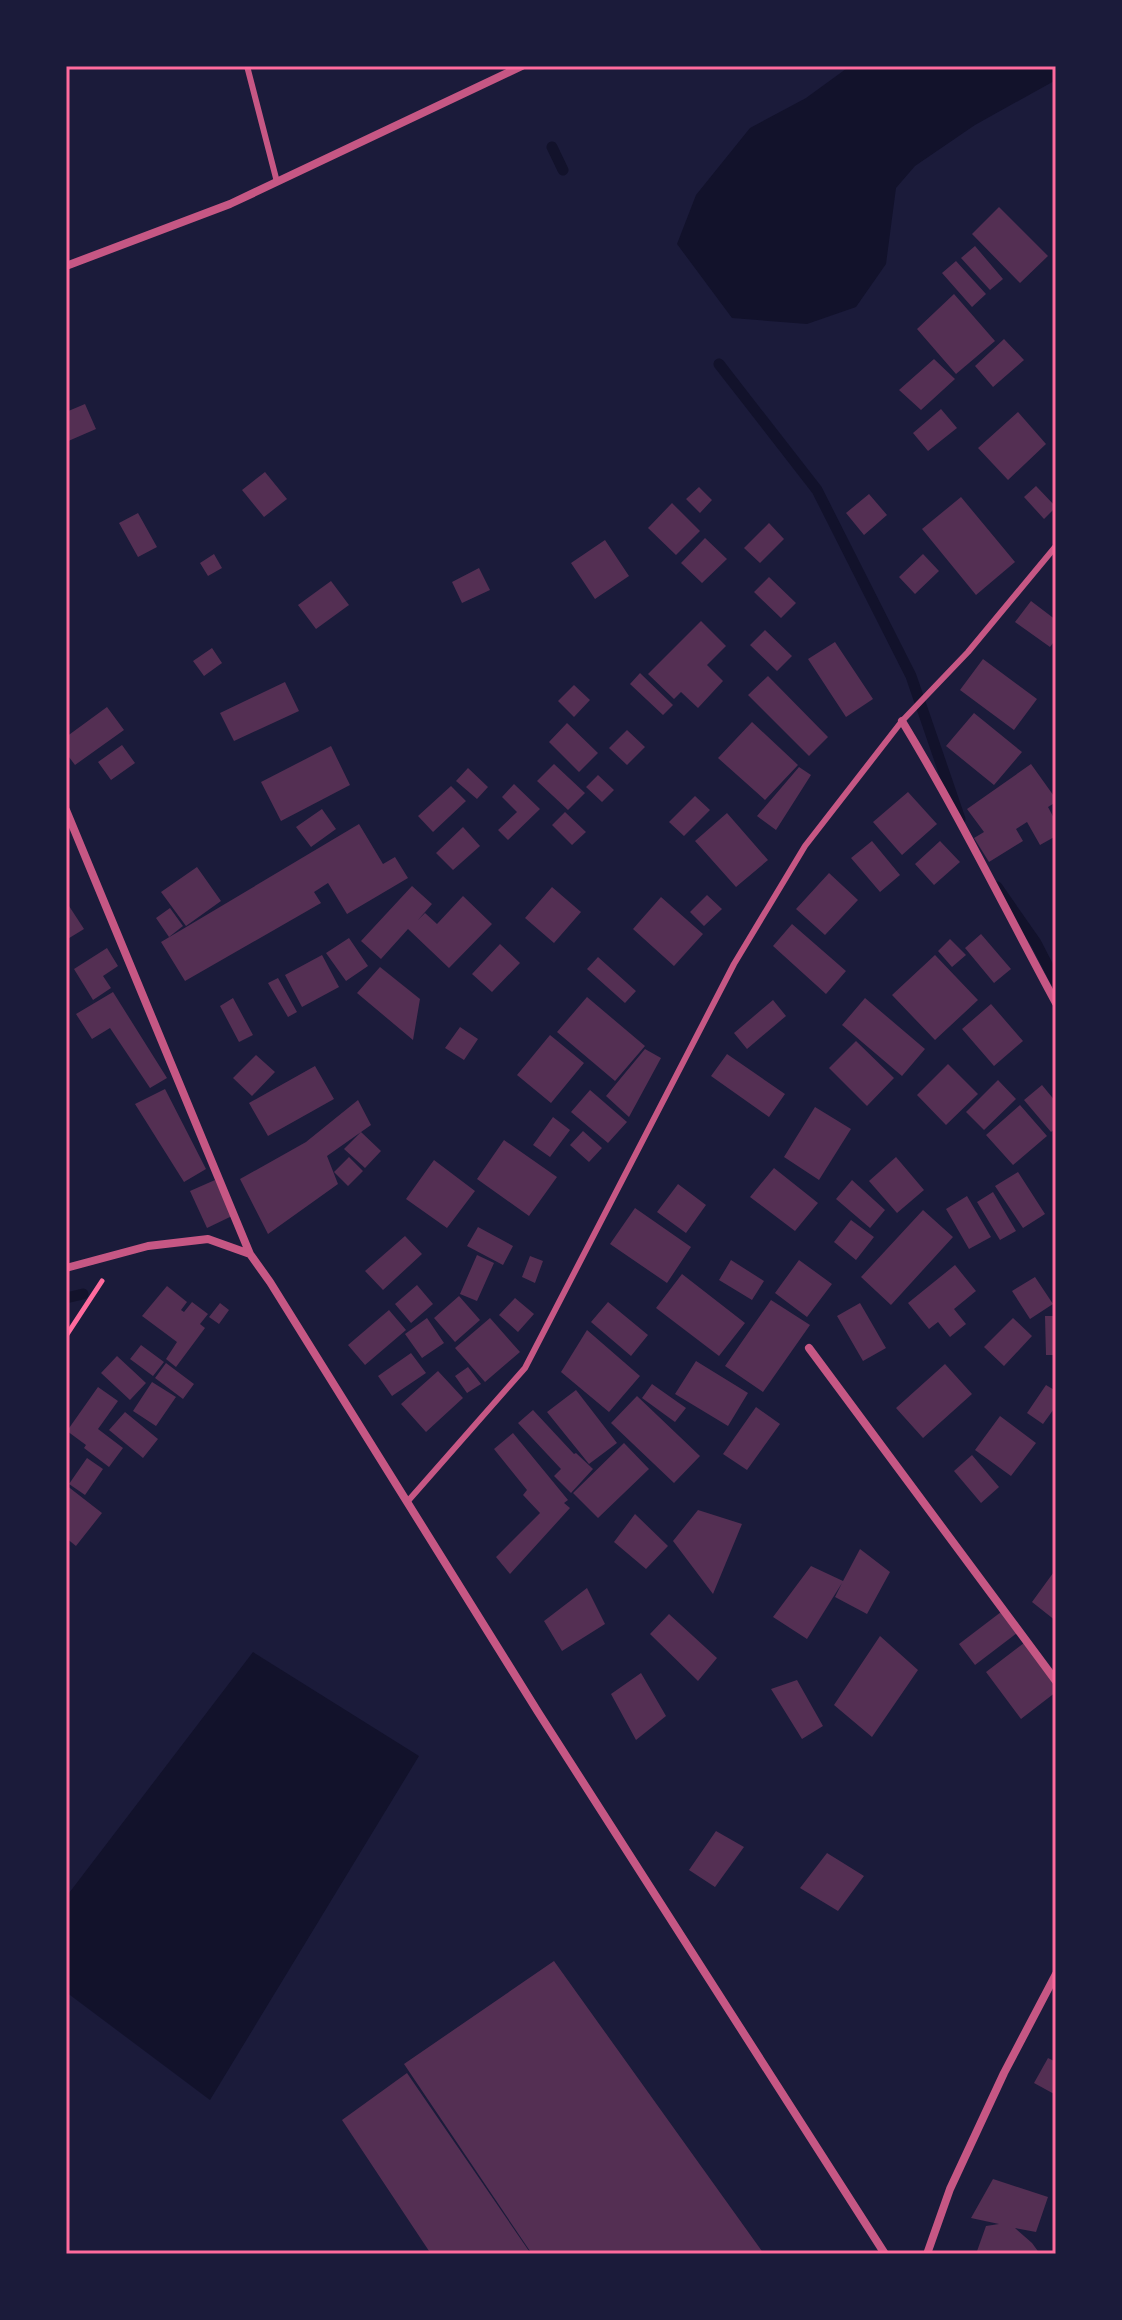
<svg xmlns="http://www.w3.org/2000/svg" width="1122" height="2320" font-family="'Roboto Condensed',sans-serif">
<rect width="100%" height="100%" fill="#1b1b3a"/>
<path fill="#12122b" d="M850,66H1056V80L975,125L915,166L896,188L886,264L856,307L807,324L732,318L677,244L696,195L750,128L806,98Z
M253,1652L419,1756L210,2100L66,1992V1897Z"/>
<g fill="none" stroke-linecap="round" stroke-linejoin="round">
<path stroke="#12122b" stroke-width="11" d="M552,147L563,170
M719,364L817,490L911,676L960,819
M997,887L1036,943L1056,982
M66,1298L83,1294"/>
</g>
<path fill="#542f53" d="M999,207L1048,256L1020,283L972,234Z
M975,246L1003,279L990,290L961,258Z
M956,261L986,294L972,307L942,273Z
M954,294L995,341L956,374L917,329Z
M1004,339L1024,360L993,387L975,366Z
M934,359L955,379L921,410L899,390Z
M85,404L96,429L66,442V412Z
M941,409L957,428L928,451L913,433Z
M1018,412L1046,444L1008,480L978,448Z
M265,472L287,499L264,517L242,490Z
M1036,486L1056,507L1044,519L1024,497Z
M699,487L712,500L700,513L686,499Z
M869,494L887,515L864,535L846,513Z
M961,497L1015,562L976,595L922,529Z
M672,503L700,531L676,555L648,528Z
M138,513L157,547L138,557L119,523Z
M769,523L784,539L760,563L744,548Z
M705,538L727,559L702,583L681,563Z
M605,540L629,576L595,599L571,563Z
M214,554L222,568L208,576L200,563Z
M923,554L939,571L915,594L899,577Z
M479,568L490,590L462,603L452,582Z
M769,577L796,603L781,618L754,592Z
M331,581L349,605L316,629L298,605Z
M1031,601L1056,620V639L1050,647L1015,622Z
M701,621L726,646L707,665L723,681L698,708L681,692L674,699L648,674Z
M765,630L792,656L777,671L750,645Z
M835,642L873,699L846,717L808,659Z
M212,648L222,663L204,676L193,661Z
M983,659L1037,699L1014,730L960,690Z
M640,673L673,705L663,715L630,684Z
M768,676L828,737L809,756L748,695Z
M285,682L299,711L234,741L220,713Z
M574,685L590,700L574,717L558,701Z
M107,707L124,730L75,765L66,753V737Z
M974,713L1022,752L994,785L946,746Z
M752,722L798,765L765,800L718,758Z
M567,723L598,753L579,772L549,742Z
M627,730L645,747L627,765L609,748Z
M122,745L135,763L111,780L98,762Z
M331,746L350,785L281,821L261,782Z
M554,764L585,793L568,810L537,781Z
M1031,764L1056,799V802L1048,807L1056,822V836L1040,845L1027,822L1016,829L1023,841L989,862L974,838L984,832L967,809Z
M799,767L811,775L776,830L757,816Z
M468,768L488,787L477,799L456,781Z
M598,775L614,790L602,802L586,787Z
M514,784L540,809L508,840L498,830L517,812L502,797Z
M451,786L466,801L433,832L418,816Z
M908,792L937,824L902,855L873,822Z
M695,796L710,810L684,836L669,822Z
M322,809L336,829L311,847L296,827Z
M565,812L586,832L572,845L552,825Z
M727,813L768,860L736,887L695,841Z
M359,824L383,864L395,857L408,878L347,914L328,883L314,892L321,903L185,981L161,942Z
M463,827L480,846L453,870L436,853Z
M872,841L900,875L880,892L851,858Z
M940,841L960,862L934,885L915,864Z
M197,867L221,901L186,926L161,892Z
M829,873L858,900L825,935L796,909Z
M412,886L432,904L418,920L425,913L437,924L463,896L492,924L449,968L408,929L381,959L361,941Z
M552,887L581,912L554,943L525,918Z
M707,895L722,909L704,926L690,912Z
M661,897L703,934L674,966L633,929Z
M69,906L84,929L66,940V908Z
M170,908L183,926L169,937L156,918Z
M792,924L846,971L826,994L773,946Z
M981,934L1011,969L994,983L965,948Z
M349,938L368,966L346,981L326,953Z
M950,939L966,955L952,967L938,951Z
M500,944L520,963L492,992L472,974Z
M107,948L118,966L103,976L111,988L93,1000L74,969Z
M322,955L339,987L302,1007L285,975Z
M935,955L978,1000L935,1040L892,995Z
M598,957L636,991L625,1003L587,969Z
M380,967L420,999L413,1040L357,993Z
M278,978L297,1012L288,1017L268,983Z
M113,992L167,1078L150,1088L110,1028L92,1039L76,1014Z
M587,997L645,1046L615,1081L557,1032Z
M233,998L253,1035L239,1042L220,1006Z
M865,998L925,1049L902,1076L842,1025Z
M773,1000L786,1016L747,1049L734,1033Z
M991,1004L1023,1041L994,1066L962,1029Z
M460,1027L478,1039L464,1060L445,1048Z
M550,1035L584,1063L551,1103L517,1075Z
M856,1041L894,1078L867,1106L829,1068Z
M645,1049L661,1058L629,1117L606,1096Z
M727,1054L785,1094L769,1117L711,1076Z
M256,1055L275,1072L252,1096L233,1078Z
M948,1064L978,1094L946,1125L917,1095Z
M315,1066L334,1099L268,1136L249,1103Z
M998,1080L1016,1099L984,1130L966,1112Z
M1042,1085L1056,1102V1128L1051,1132L1024,1100Z
M165,1089L206,1169L184,1182L135,1104Z
M590,1090L627,1122L608,1143L571,1112Z
M358,1100L371,1125L327,1156L338,1184L268,1234L240,1179L306,1142Z
M1020,1105L1047,1136L1013,1165L986,1135Z
M815,1107L851,1129L819,1180L784,1157Z
M553,1117L570,1130L550,1157L533,1145Z
M583,1131L602,1148L589,1162L570,1145Z
M361,1132L381,1151L365,1168L344,1149Z
M504,1140L557,1177L529,1216L477,1179Z
M349,1157L363,1171L348,1186L334,1172Z
M896,1157L924,1190L897,1213L869,1181Z
M434,1160L475,1191L447,1228L406,1199Z
M774,1168L818,1203L795,1231L750,1197Z
M1018,1172L1045,1214L1023,1228L995,1186Z
M215,1180L232,1216L207,1228L190,1191Z
M852,1180L885,1210L870,1228L836,1199Z
M678,1184L706,1205L686,1233L657,1212Z
M993,1192L1016,1231L1000,1240L977,1202Z
M967,1196L991,1237L969,1249L946,1209Z
M635,1208L691,1247L667,1283L610,1244Z
M923,1210L953,1237L891,1305L861,1277Z
M851,1220L874,1237L856,1260L834,1242Z
M478,1227L513,1246L503,1265L467,1246Z
M405,1236L422,1254L383,1290L365,1271Z
M477,1255L494,1263L477,1301L460,1294Z
M530,1256L543,1261L535,1283L522,1277Z
M731,1260L764,1281L752,1300L719,1280Z
M799,1260L832,1284L807,1317L775,1293Z
M955,1265L976,1291L954,1309L966,1324L950,1337L938,1322L929,1329L908,1303Z
M682,1274L745,1323L719,1356L656,1308Z
M1035,1277L1053,1304L1030,1319L1012,1291Z
M417,1285L433,1304L411,1323L395,1304Z
M167,1286L187,1302L181,1310L184,1312L192,1302L208,1314L200,1324L205,1328L176,1367L166,1359L177,1342L142,1316Z
M459,1296L480,1320L455,1342L434,1318Z
M515,1298L534,1314L518,1332L499,1315Z
M771,1300L810,1325L763,1392L725,1366Z
M608,1302L648,1335L631,1356L591,1322Z
M220,1303L229,1310L219,1324L209,1317Z
M860,1303L886,1348L863,1361L837,1316Z
M389,1310L406,1330L365,1365L348,1345Z
M1045,1316H1056V1355H1046Z
M427,1318L444,1343L422,1358L405,1334Z
M490,1318L520,1352L485,1382L455,1348Z
M1013,1318L1032,1336L1004,1366L984,1347Z
M587,1330L640,1376L609,1412L561,1372Z
M141,1345L164,1362L153,1376L130,1359Z
M411,1353L426,1373L392,1396L378,1376Z
M117,1356L146,1383L130,1400L101,1373Z
M696,1361L748,1393L728,1426L675,1394Z
M166,1363L194,1384L183,1399L155,1378Z
M945,1364L972,1394L923,1438L896,1408Z
M468,1367L481,1384L467,1393L455,1376Z
M438,1371L463,1398L426,1432L401,1404Z
M152,1382L176,1397L156,1426L133,1411Z
M652,1384L686,1408L675,1422L642,1398Z
M1046,1385L1056,1391V1406L1043,1424L1027,1413Z
M98,1387L118,1401L98,1429L123,1448L109,1467L84,1448L86,1445L67,1431Z
M576,1390L617,1443L589,1464L547,1412Z
M637,1396L700,1456L674,1483L611,1423Z
M756,1407L780,1424L747,1470L723,1454Z
M533,1410L574,1454L576,1453L593,1469L571,1493L554,1476L561,1469L518,1423Z
M125,1412L158,1439L143,1458L109,1430Z
M1000,1416L1036,1443L1011,1476L975,1450Z
M513,1433L568,1500L564,1503L570,1508L510,1574L496,1557L540,1513L523,1495L527,1490L494,1449Z
M624,1443L649,1469L598,1518L573,1493Z
M972,1455L999,1487L981,1503L954,1471Z
M87,1458L103,1469L85,1495L69,1484Z
M66,1485L102,1513L76,1546L66,1538Z
M698,1510L742,1524L713,1594L673,1541Z
M635,1514L668,1546L646,1569L614,1542Z
M860,1549L890,1572L867,1614L835,1597L842,1583L807,1639L773,1617L811,1566L843,1581Z
M1056,1569V1621L1032,1602Z
M587,1588L605,1624L562,1651L544,1621Z
M1001,1612L1017,1633L975,1665L959,1644Z
M669,1614L717,1658L698,1681L650,1634Z
M880,1636L918,1670L872,1737L834,1705Z
M1024,1643L1056,1684V1692L1021,1719L986,1672Z
M641,1673L666,1716L636,1740L611,1694Z
M797,1680L823,1726L802,1739L771,1689Z
M716,1831L744,1847L715,1887L689,1870Z
M827,1853L864,1876L838,1911L800,1888Z
M554,1961L764,2254H532L404,2064Z
M1048,2058L1056,2062V2095L1034,2083Z
M407,2073L531,2254H431L342,2120Z
M993,2179L1048,2197L1036,2232L1015,2228L1032,2243L1040,2254H976L986,2226L999,2224L971,2218Z"/>
<g fill="none" stroke-linecap="round" stroke-linejoin="round">
<path stroke="#ff6b9d" stroke-width="5" d="M66,1336L102,1281"/>
<path stroke="#c65784" stroke-width="6" d="M247,66L277,182
M408,1501L525,1368L734,964L805,846L902,721L968,652L1056,546"/>
<path stroke="#c65784" stroke-width="8" d="M66,266L230,204L522,66
M902,721C958,813 1005,909 1056,1003
M66,810L250,1254
M66,1268L148,1246L208,1239L250,1254L270,1282L538,1712L885,2254
M809,1348L1056,1681
M927,2254L950,2189L1004,2073L1056,1974"/>
</g>
<rect width="1122" height="2320" fill="none" stroke="#1b1b3a" stroke-width="136"/>
<rect x="68" y="68" width="986" height="2184" fill="none" stroke="#ff6b9d" stroke-width="3"/>
</svg>
